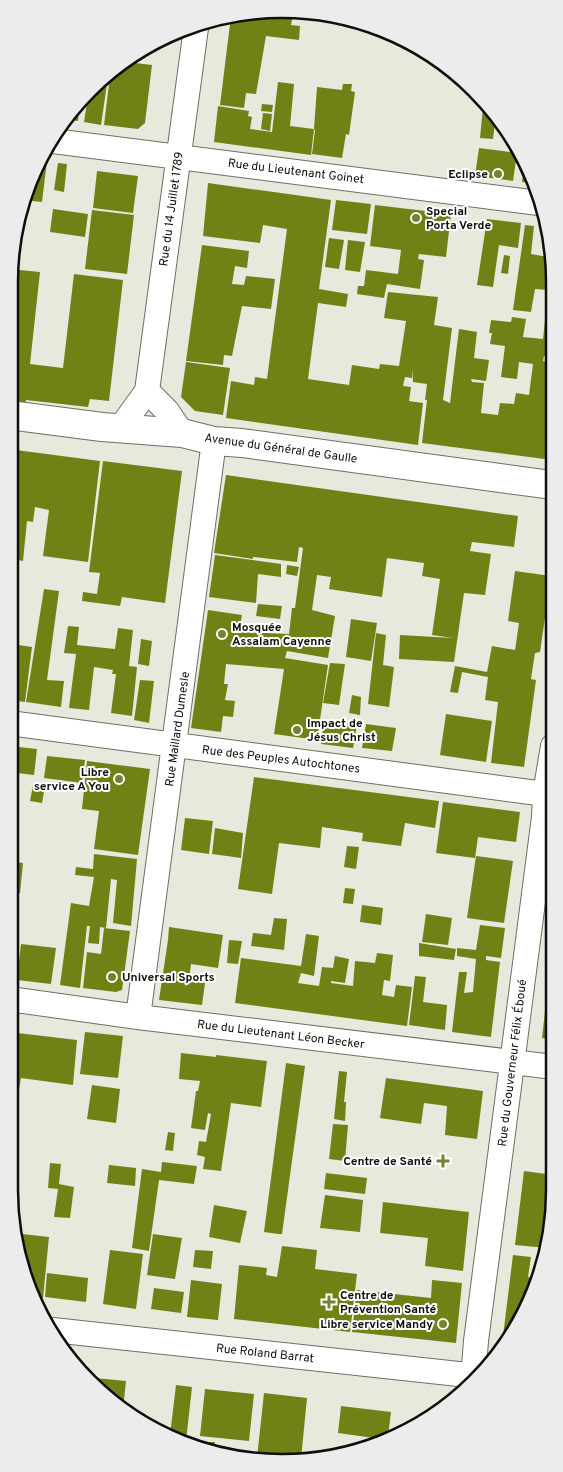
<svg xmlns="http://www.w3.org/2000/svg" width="563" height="1472" font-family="Overpass,sans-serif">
<rect width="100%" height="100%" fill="#e6eadd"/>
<path fill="#708216" d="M246,11L293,14L291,25L300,26L299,40L266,36L256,94L246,93L244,108L220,105L231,16Z
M404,41L427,52L402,49Z
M126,62L152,65L145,123L138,129L104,125L110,76Z
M278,82L294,84L290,126L314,129L317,87L342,90L343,84H352L351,91L355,92L349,135L346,134L342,158L312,154L315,130L314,129L311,155L214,142L218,106L249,111L248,116L252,117L250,129L272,132Z
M102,83L107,84L101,125L84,122L88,96Z
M80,102L78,121L63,119L65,115Z
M262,104L273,105L272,112L261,111Z
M483,107H490L496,115L493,139L480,138Z
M263,113L272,114L270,131L261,129Z
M479,148L517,153L513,181L475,176Z
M525,159L526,161L533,183L522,182Z
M43,160L47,161L42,202L23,200Z
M58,163L67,164L64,192L54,190Z
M97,171L138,176L133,213L93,208Z
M208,183L331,200L319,289L348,294L346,307L318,303L308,379L349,385L352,365L379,369L380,364L399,366L406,321L384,318L388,292L438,297L434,325L452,328L443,400L450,403L459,329L477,332L474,358L489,360L486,381L471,379L472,382L484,383L481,413L498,415L500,403L514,404L516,393L529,395L533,364L519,362L517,379L501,377L505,346L490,344L492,333H489L491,320L511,322L512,317L526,319L523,337L543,339L547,300L552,301V357L544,356L543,361L552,363V460L422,443L427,400H425L427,384L413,382L412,368V378L405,377L403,386L411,387L409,401L423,403L418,445L226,418L231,381L254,385L255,377L267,379L287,229L263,225L260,243L203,236Z
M336,200L371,204L367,234L332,230Z
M375,205L451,214L446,257L419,254L418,259L424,260L420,289L387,284L384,298L357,294L358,286H364L366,270L398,274L401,250L370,246Z
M53,209L88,214L85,237L50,232Z
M92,210L134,215L127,274L85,269Z
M487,219L521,223L518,248L499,245L493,287L477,285Z
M525,225L534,226L531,254L548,257L547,267L552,268V275L550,274L548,290L535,289L531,312L513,310Z
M329,238L344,240L339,269L325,267Z
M348,240L365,242L360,272L345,270Z
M547,240H550L552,255L544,254Z
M202,245L249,251L247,268L235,266L232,284L244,285L246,276L275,279L271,309L242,306L232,356L224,355L223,365L186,361Z
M504,255L510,256L508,274L501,273Z
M10,269L40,272L30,364L63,368L74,274L123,280L109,401L90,399L88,407L26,400L25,406L9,404V282Z
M186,362L230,368L223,415L195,411L181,397Z
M16,450L100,461L88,562L43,556L49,510L35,507L33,522L27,521L23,561L9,558V513Z
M103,461L182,471L165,603L122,597L120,606L82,601L83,592L97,594L100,573L89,572Z
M226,475L518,516L514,547L472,542L470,551L491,554L485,595L464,593L454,662L399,659L400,635L453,638L432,635L440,579L422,576L424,563L387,558L382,597L329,589L331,577L317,575L312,610L335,616L328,658L287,651L285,658L328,665L317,740L274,734L284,669L226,664L224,684H228L225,700L235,701L233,717L223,716L221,732L191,728L208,610L242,615L239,632L289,634L292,608H295L303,548L299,547L297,562L253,557V559L214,553Z
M215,555L281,564V577L258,574L256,603L209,597Z
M287,565L299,567L297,576L286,574Z
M515,571L551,576L540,652L535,653L531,679L536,680L524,767L491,763L498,702L485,700L488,677L462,672L458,693L450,692L455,666L487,672L492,646L515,650L519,623L508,621Z
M44,589L59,591L47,680L64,681L61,707L26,702Z
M258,604L282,606L280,619L256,616Z
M351,619L377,623L371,661L346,657Z
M68,626L79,627L77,645L115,649L118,628L133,630L129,666L137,667L132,716L111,713L116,674H112L113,670L94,667L89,710L69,708L76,654L64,653Z
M376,633L386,635L383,665L394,667L389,707L368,704Z
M141,639L152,641L149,666L138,664Z
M11,644L32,647L25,702L9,700V660Z
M330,663L345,664L339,705L323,703Z
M140,680L154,681L149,723L134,720Z
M352,695L361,697L360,715L349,713Z
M446,714L492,721L486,762L440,755Z
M324,720L357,725L353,748L321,744Z
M366,724L396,728L392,751L362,748Z
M9,746L37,749L34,775L9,772Z
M47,756L85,760L82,783L44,778Z
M87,761L150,769L138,855L94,849L99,811L82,809Z
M254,777L439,801L435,828L405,823L401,846L362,841L363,833L322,827L320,848L279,843L272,894L238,889Z
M33,785L45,786L42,803L30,801Z
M9,791L15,792L10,832L9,831Z
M443,802L520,812L516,842L478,837L475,858L436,853Z
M185,818L213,821L209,854L181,850Z
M215,828L243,833L241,858L212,854Z
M347,846L359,847L356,869L344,867Z
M94,854L137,859L131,926L113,923L117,880L111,879L106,928L100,927L99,944L88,943L90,926H87L80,988L60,985L71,903L89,906L94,877L75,875L76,867L93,869Z
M476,856L513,861L504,923L467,918Z
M9,861L23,863L20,893L9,891Z
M345,888L355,889L353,904L343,903Z
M362,905L383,908L381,925L360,922Z
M426,914L452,918L448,945L422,942Z
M274,918L287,919L284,950L251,946L253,933L271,935Z
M480,925L505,928L501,958L486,956V960L500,962L491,1037L452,1032L459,972H467L464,993L473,992L476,959L457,956V948L476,950Z
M169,927L223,935L218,968L191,964L189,981L205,983L202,1005L159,1000L168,940Z
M104,928L130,931L122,990L116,992L83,988L87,952L101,954Z
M306,934L319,936L314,976L301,973L298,983L319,986L322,967L333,968L335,956L349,959L345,983L331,981V983L353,986L355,961L375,963L377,953L393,955L390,981L384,980L382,995L394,997L396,985L412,987L407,1026L235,1003L241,958L301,966Z
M229,940L242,941L238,964L227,963Z
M419,943L456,949L454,960L419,956Z
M21,944L56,948L51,984L17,980Z
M552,949H554V1040L542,1038Z
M415,976L426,977L423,1002L447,1005L445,1030L409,1025Z
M9,1032L77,1040L73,1085L21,1078L18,1095L9,1093Z
M85,1032L123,1036L118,1078L80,1074Z
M181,1053L216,1057V1055L267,1061L261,1107L231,1103L221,1171L203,1169L205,1157L197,1155L199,1141L206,1142L211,1114L208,1113L205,1130L191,1128L196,1091H198L200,1081L179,1079Z
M286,1063L305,1066L282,1234H278L264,1232Z
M339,1071L347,1072L344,1102H346L345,1121L334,1119Z
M386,1078L483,1091L477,1139L445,1135L447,1106L424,1103L421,1124L380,1118Z
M92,1085L120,1089L116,1123L87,1119Z
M333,1124L348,1125L345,1161L329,1159Z
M168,1132L175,1133L173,1151L165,1150Z
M162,1162L197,1166L194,1184L159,1180L149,1251L132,1248L142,1169L161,1172Z
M50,1163L61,1164L59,1184L74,1187L70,1218L54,1217L58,1189L48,1188Z
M109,1165L136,1168L135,1186L107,1183Z
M524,1171L554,1175V1190L547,1248L515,1245Z
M326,1173L367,1178L365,1194L324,1189Z
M325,1195L363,1200L360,1232L320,1228Z
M383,1202L469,1212L463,1271L425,1266L428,1238L380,1233Z
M214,1205L247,1211L240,1243L209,1237Z
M22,1234L49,1237L43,1298L34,1297L23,1278L20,1258Z
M153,1234L182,1238L175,1279L147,1275Z
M282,1246L317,1250L315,1269L357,1274L350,1332L234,1319L239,1265L267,1268L266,1275L277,1277Z
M110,1250L143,1254L136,1309L103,1304Z
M195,1250L213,1251L211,1269L193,1267Z
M513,1255L531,1257L528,1277L536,1278L508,1337L503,1336Z
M47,1273L88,1278L86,1302L45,1297Z
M191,1280L222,1284L218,1320L187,1317Z
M432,1280L462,1283L456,1343L352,1332L357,1290L431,1298Z
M154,1288L184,1292L181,1313L151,1309Z
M84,1377L126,1381L123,1409L87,1379Z
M176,1385L192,1387L186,1441L170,1435Z
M205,1389L254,1394L249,1441L200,1436Z
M264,1393L307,1398L301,1459L276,1460L257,1458Z
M341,1406L391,1412L388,1436L381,1439L338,1433Z
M204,1442H215L214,1450L204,1447Z"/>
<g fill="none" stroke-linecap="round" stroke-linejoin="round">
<g stroke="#6d7064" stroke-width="26">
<path id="minor" d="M53,141L539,203
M147,391L167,411L182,433
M121,427L147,391L196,28
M9,723L553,795
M9,999L138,1017L554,1067
M138,1017L214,441
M53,1330L477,1376
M473,1380L476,1341L544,817L545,794L553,746"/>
</g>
<g stroke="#6d7064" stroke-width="30">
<path id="tertiary" d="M9,415L102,427L182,433L214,441L242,443L552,485"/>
</g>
<use href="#minor" stroke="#fff" stroke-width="24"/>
<use href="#tertiary" stroke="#fff" stroke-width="28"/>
</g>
<g fill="#738332" stroke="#fff" stroke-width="2">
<circle cx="498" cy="174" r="5"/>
<circle cx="416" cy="218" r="5"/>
<circle cx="222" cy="634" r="5"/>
<circle cx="297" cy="730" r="5"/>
<circle cx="119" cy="779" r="5"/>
<circle cx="112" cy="977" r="5"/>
<path d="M440.5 1153.5h5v5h5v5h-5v5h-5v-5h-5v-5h5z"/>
<path d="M326.5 1294.5h5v5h5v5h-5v5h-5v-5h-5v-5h5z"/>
<circle cx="443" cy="1324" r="5"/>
</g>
<g text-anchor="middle" stroke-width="4" stroke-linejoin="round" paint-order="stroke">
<g font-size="12" fill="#0f100c" stroke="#fff">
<text transform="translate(296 171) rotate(7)" y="4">Rue du Lieutenant Goinet</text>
<text transform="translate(171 209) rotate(-82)" y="4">Rue du 14 Juillet 1789</text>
<text transform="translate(281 448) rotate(8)" y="4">Avenue du Général de Gaulle</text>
<text transform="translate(177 729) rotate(-82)" y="4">Rue Maillard Dumesle</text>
<text transform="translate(281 759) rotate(7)" y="4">Rue des Peuples Autochtones</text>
<text transform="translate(281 1034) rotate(7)" y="4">Rue du Lieutenant Léon Becker</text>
<text transform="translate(512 1063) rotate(-83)" y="4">Rue du Gouverneur Félix Éboué</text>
<text transform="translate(265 1353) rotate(6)" y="4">Rue Roland Barrat</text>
</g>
<g font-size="12" font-weight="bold" fill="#0f100c" stroke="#fff" text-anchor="start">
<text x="488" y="178" text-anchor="end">Eclipse</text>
<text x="426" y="215">Special<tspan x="426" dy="14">Porta Verde</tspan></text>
<text x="232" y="631">Mosquée<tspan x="232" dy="14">Assalam Cayenne</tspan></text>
<text x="307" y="727">Impact de<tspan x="307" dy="14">Jésus Christ</tspan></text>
<text x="109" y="776" text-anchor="end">Libre<tspan x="109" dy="14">service A You</tspan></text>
<text x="122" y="981">Universal Sports</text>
<text x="432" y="1165" text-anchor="end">Centre de Santé</text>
<text x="340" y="1299">Centre de<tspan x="340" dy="14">Prévention Santé</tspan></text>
<text x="433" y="1328" text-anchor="end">Libre service Mandy</text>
</g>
</g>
<path d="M0 0H563V1472H0ZM282 18H282A264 264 0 0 1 546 282V1190A264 264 0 0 1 282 1454H282A264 264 0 0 1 18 1190V282A264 264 0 0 1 282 18Z" fill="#ececec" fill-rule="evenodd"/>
<path fill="none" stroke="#0f100c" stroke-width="2.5" d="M282 18H282A264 264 0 0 1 546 282V1190A264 264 0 0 1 282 1454H282A264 264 0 0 1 18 1190V282A264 264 0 0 1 282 18Z"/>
</svg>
